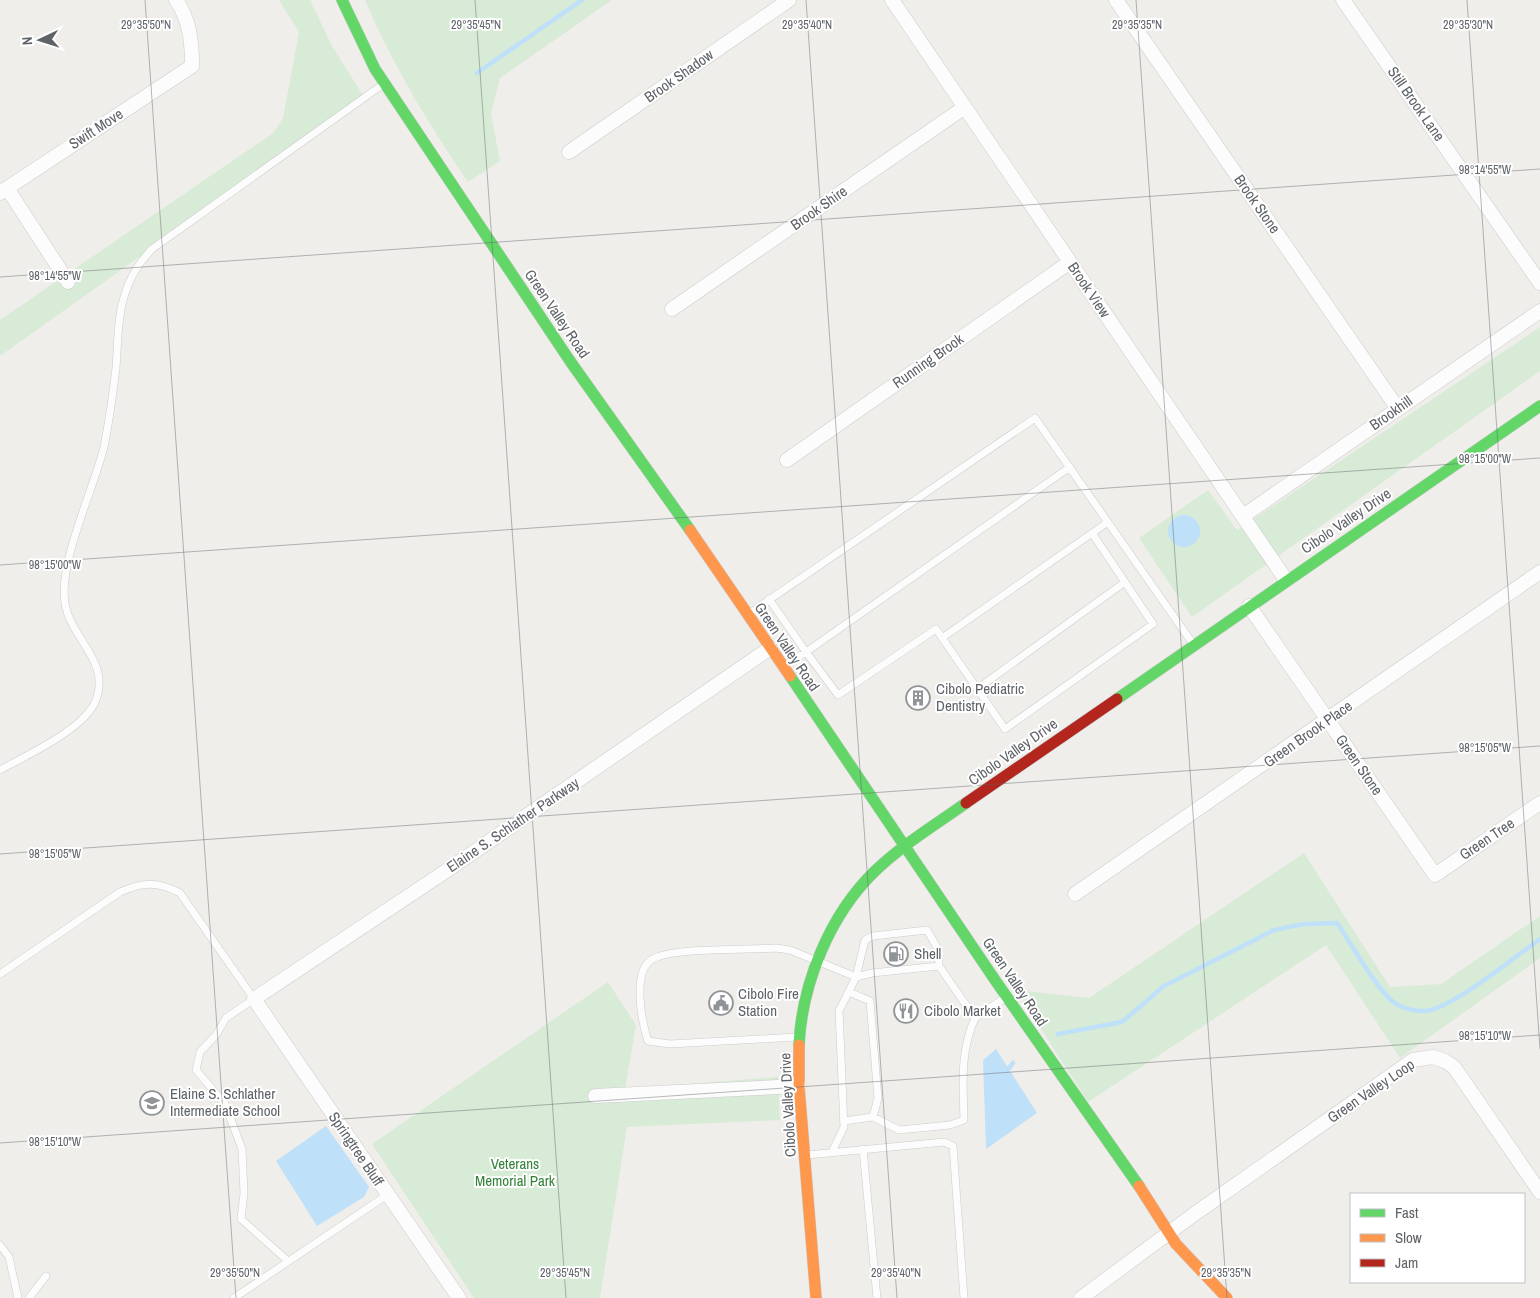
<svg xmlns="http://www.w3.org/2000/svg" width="1540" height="1298" font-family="'Archivo Narrow',sans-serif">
<rect width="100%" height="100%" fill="#efeeea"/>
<path fill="#d8ebd6" d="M279,0H310L332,46L364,97L0,356V320L273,133L283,118L299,32Z
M365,0H612L500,78L491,114L500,161L468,182C429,125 392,64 365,0Z
M1540,327V371L1192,617L1139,538L1208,490L1237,530Z
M1304,853L1390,987L1441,984L1540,916V958L1400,1058L1326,945L1088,1102L1016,990L1089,998Z
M608,982L636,1025L625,1089L778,1077L780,1120L627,1127L600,1298H474L372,1144Z"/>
<path fill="#bfe0f9" d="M1168 531a16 16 0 1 1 32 0a16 16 0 1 1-32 0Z
M996,1049L1037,1113L986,1149L983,1060Z
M326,1126L369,1187L364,1197L317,1226L276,1161Z"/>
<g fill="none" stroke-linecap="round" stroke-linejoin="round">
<path stroke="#bfe0f9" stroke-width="4.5" d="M477,73L582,0
M1058,1034L1122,1022L1164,986L1274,930L1304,924L1337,923C1352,944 1373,984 1392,1001C1402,1009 1419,1013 1431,1010C1460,1002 1513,958 1540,939
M1006,1072L1013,1063"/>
<g stroke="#cbcccc" stroke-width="8">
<path id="lane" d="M769,599L806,652L1070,467
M750,613L1035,418L1193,644
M942,638L1108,522
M785,666L806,652L838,695L936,629L1005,729L1153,624L1092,533
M977,689L1125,582
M0,770C27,755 85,729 96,700C111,661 70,638 65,603C58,564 94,488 104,447C109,421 113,394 116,368C118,345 117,319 124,297C130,277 138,264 152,249L382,85
M939,966L872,973L856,977L865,940L873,936L927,930L938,949L939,966L975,1018L1006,997
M0,974L120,892C143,882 157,881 180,893L254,999L226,1018L216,1035L200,1052L196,1070L225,1104L242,1149L244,1193L241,1219L288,1261
M849,992L870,1001L878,1098L873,1117
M797,1037L670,1044L648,1041C642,1023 632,973 651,960C670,947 750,950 776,948L790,950L856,977L839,1011L844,1127L832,1152
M844,1121L873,1117L899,1130L950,1125L964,1120C963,1084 960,1051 975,1018
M863,1149L877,1298
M807,1155L944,1142L953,1146L964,1298
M0,1245L9,1257L18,1298
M29,1298L46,1276
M234,1298L387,1195"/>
</g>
<g stroke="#cbcccc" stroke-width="15">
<path id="street" d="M892,0L1286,580
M1116,0L1398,409
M1343,0L1540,283
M569,152L789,0
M7,188L68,282
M0,193L192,66C192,42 190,20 176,0
M672,309L965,107
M787,460L1070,262
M1243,516L1540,311
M1249,606L1435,875L1540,803
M1075,894L1540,572
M595,1096L799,1086
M459,1298L254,999L452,867L770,648
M1081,1298L1193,1215L1413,1060L1433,1057L1445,1061L1454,1067L1540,1192"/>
</g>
<g stroke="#cacacb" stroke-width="12">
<path id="fast" d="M342,0L375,69L570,361L690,530
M790,676L995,980L1139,1186
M1117,699L1540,406
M799,1045C802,983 830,915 874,872C902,845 935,825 966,803"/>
</g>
<g stroke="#cacacb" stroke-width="12">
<path id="slow" d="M690,530L790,676
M799,1045V1087L816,1298
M1139,1186L1176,1244L1227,1298"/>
</g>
<g stroke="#cacacb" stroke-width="12">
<path id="jam" d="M966,803L1117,699"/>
</g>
<use href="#lane" stroke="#fdfcfc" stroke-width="7"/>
<use href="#street" stroke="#fdfcfc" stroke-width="14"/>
<use href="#fast" stroke="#63d668" stroke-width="11"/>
<use href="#slow" stroke="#ff974d" stroke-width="11"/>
<use href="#jam" stroke="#b3261e" stroke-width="11"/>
</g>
<path fill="none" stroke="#5f6368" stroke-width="1" stroke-opacity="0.45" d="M145,0L236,1298M475,0L566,1298M806,0L897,1298M1136,0L1227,1298M1467,0L1540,1049M0,277L1540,169M0,565L1540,458M0,854L1540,746M0,1143L1540,1035"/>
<defs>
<g id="building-ring" transform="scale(1.25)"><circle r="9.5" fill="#fff" stroke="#919496" stroke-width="1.5"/><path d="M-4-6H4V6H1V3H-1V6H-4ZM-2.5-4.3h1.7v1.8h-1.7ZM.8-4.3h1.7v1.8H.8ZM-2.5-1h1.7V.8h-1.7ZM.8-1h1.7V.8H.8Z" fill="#919496"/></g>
<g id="fuel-ring" transform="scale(1.25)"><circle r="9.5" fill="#fff" stroke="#919496" stroke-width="1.5"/><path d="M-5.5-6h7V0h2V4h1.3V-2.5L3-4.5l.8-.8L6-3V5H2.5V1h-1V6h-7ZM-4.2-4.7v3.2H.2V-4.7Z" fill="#919496"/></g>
<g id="civic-ring" transform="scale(1.25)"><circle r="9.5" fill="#fff" stroke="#919496" stroke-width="1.5"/><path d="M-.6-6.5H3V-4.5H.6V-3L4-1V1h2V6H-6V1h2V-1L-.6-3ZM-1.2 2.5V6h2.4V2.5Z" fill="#919496"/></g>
<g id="restaurant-ring" transform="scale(1.25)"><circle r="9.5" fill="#fff" stroke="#919496" stroke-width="1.5"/><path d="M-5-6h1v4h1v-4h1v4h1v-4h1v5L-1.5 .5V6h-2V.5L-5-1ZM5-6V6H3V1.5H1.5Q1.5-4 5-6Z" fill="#919496"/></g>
<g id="school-ring" transform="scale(1.25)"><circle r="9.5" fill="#fff" stroke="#919496" stroke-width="1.5"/><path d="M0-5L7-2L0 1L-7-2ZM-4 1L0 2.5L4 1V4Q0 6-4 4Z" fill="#919496"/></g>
</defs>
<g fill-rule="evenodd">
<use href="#building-ring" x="918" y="698"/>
<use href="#fuel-ring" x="896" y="954"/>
<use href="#civic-ring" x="721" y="1003"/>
<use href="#restaurant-ring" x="906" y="1011"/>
<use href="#school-ring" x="152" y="1103"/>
</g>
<g text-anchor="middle" stroke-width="4" stroke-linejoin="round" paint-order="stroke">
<g font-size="15" fill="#5f6368" stroke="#fff">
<text transform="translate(679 76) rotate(-35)" y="5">Brook Shadow</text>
<text transform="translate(1416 104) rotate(55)" y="5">Still Brook Lane</text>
<text transform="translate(96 129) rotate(-33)" y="5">Swift Move</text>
<text transform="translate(1257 204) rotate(55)" y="5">Brook Stone</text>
<text transform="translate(819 208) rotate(-35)" y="5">Brook Shire</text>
<text transform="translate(1089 290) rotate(56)" y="5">Brook View</text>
<text transform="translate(557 314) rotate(56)" y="5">Green Valley Road</text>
<text transform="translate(928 361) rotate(-35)" y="5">Running Brook</text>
<text transform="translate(1391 413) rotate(-35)" y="5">Brookhill</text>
<text transform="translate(1346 521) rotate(-34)" y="5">Cibolo Valley Drive</text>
<text transform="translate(787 647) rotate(56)" y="5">Green Valley Road</text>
<text transform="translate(1308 734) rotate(-35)" y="5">Green Brook Place</text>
<text transform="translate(1013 752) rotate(-35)" y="5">Cibolo Valley Drive</text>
<text transform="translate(1359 765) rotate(55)" y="5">Green Stone</text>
<text transform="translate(513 825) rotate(-34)" y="5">Elaine S. Schlather Parkway</text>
<text transform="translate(1487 839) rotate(-34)" y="5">Green Tree</text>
<text transform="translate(1015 982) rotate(56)" y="5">Green Valley Road</text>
<text transform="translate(1371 1091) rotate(-34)" y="5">Green Valley Loop</text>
<text transform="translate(788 1105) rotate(-93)" y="5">Cibolo Valley Drive</text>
<text transform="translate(356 1149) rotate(56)" y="5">Springtree Bluff</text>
</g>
<g font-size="15" fill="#5f6368" stroke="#fff" text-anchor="start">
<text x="936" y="694">Cibolo Pediatric<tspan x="936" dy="17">Dentistry</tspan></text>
<text x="914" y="959">Shell</text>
<text x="738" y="999">Cibolo Fire<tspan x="738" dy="17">Station</tspan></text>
<text x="924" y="1016">Cibolo Market</text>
<text x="170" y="1099">Elaine S. Schlather<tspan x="170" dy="17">Intermediate School</tspan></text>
</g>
<g font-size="15" fill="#348238" stroke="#fff">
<text x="515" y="1169">Veterans<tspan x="515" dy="17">Memorial Park</tspan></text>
</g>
</g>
<g font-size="12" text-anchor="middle" fill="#5f6368" stroke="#fff" stroke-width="4" stroke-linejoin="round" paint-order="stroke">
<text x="146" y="29">29°35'50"N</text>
<text x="476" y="29">29°35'45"N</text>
<text x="807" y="29">29°35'40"N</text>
<text x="1137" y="29">29°35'35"N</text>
<text x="1468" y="29">29°35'30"N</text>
<text x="1485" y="174">98°14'55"W</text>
<text x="55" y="280">98°14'55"W</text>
<text x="1485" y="463">98°15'00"W</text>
<text x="55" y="569">98°15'00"W</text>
<text x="1485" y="752">98°15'05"W</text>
<text x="55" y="858">98°15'05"W</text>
<text x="1485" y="1040">98°15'10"W</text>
<text x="55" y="1146">98°15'10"W</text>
<text x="235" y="1277">29°35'50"N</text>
<text x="565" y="1277">29°35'45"N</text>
<text x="896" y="1277">29°35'40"N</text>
<text x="1226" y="1277">29°35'35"N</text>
</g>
<rect x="1350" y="1193" width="175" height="90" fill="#ffffff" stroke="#bfc1c3"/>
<rect x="1360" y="1209" width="25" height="8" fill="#63d668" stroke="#bfc1c3"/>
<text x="1395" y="1218" font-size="15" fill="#5f6368">Fast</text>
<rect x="1360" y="1234" width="25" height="8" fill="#ff974d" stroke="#bfc1c3"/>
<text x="1395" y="1243" font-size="15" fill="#5f6368">Slow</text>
<rect x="1360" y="1259" width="25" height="8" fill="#b3261e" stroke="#bfc1c3"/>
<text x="1395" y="1268" font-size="15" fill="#5f6368">Jam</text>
<g transform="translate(40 40) rotate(266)" stroke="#ffffff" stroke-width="4" paint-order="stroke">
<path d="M0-4L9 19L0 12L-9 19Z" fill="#5f6368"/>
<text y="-8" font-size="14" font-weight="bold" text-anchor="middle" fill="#5f6368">N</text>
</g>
</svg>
